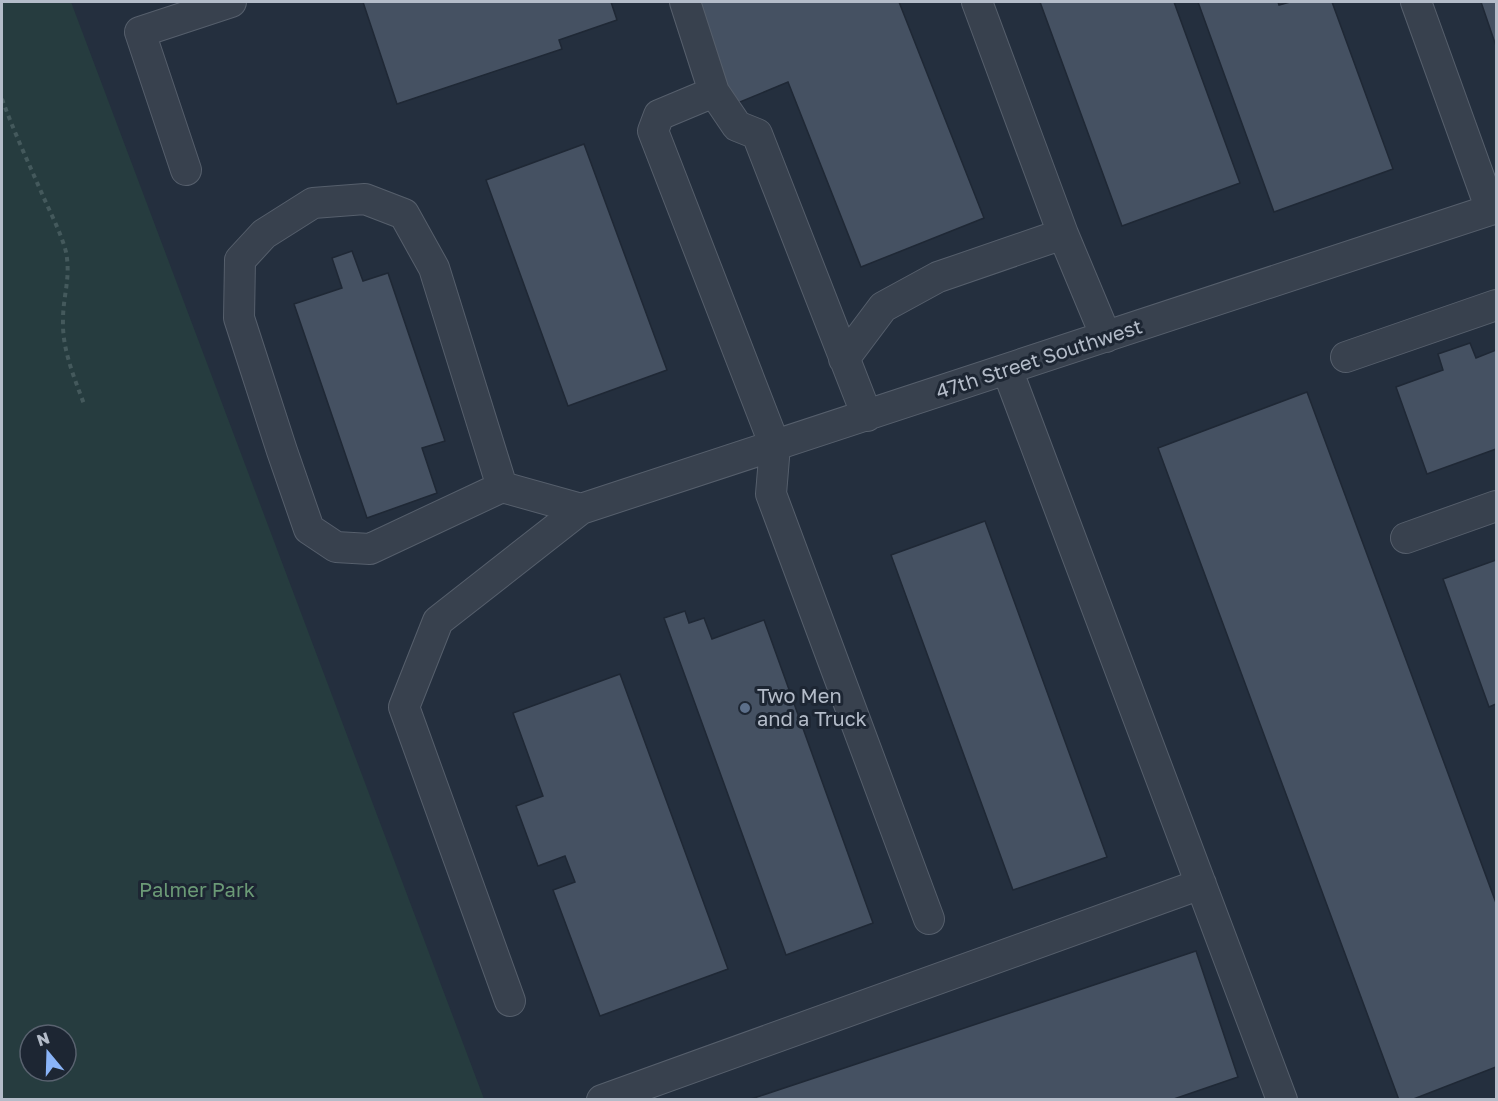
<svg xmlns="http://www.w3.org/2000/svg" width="1498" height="1101" font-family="'Golos Text',sans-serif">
<rect width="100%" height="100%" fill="#242f3e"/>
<path fill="#263c3f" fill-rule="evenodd" d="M2,2H71L484,1099H2ZM30,1035H66V1071H30Z"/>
<path fill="#455162" stroke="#1f2835" stroke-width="1.5" d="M363,2H611L617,20L559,40L562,49L397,104Z
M689,2H899L984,218L861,267L788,82L728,107Z
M1040,2H1174L1240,183L1122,226Z
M1198,2H1278L1279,5L1290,2H1332L1393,169L1274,212Z
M1481,2H1496V46Z
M584,144L667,370L568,406L486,180Z
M352,251L363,281L388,273L445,441L422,448L437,493L367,518L294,304L342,288L332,258Z
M1470,343L1476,358L1496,350V449L1427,474L1396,387L1443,370L1438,354Z
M1307,392L1496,903V1067L1411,1100H1399L1158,448Z
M985,521L1107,857L1013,890L891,555Z
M1496,560V704L1489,707L1443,579Z
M685,611L689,623L704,618L712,639L764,620L873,923L786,955L664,618Z
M620,674L728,969L600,1016L553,890L575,882L565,856L538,866L516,806L543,796L513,713Z
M1196,951L1238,1077L1171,1100H748Z"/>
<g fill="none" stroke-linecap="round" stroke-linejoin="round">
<g stroke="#565f6c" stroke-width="32">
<path id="minor" d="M685,2L714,92L659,115L653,131L775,446L771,494L929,919
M1416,2L1491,210
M714,92L737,126L757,134L867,416
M186,170L140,32L231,2
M1063,234L1106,337
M1346,357L1496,305
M844,359L883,307L938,277L1063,234L977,2
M1007,369L1282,1100
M502,487L370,549L336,547L309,529L282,451L239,318L240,260L264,234L313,203L365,199L404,214L434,268L502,487L581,509
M1406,538L1496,506
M510,1001L404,707L438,621L581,509L1496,208
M602,1100L1201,884"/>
</g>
<path stroke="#44595c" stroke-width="4" stroke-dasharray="4.5 4.5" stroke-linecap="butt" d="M2,99C14,132 29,164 43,196C51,214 61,233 66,252C71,278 63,295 63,320C62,349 74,377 84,404"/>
<use href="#minor" stroke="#38414e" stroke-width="30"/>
</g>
<circle fill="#5c6f8a" stroke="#1d2633" stroke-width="2" cx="745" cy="708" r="6"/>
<g text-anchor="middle" stroke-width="6" stroke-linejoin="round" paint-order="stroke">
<g font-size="20" fill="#b4bcc9" stroke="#1d2633">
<text transform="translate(1039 359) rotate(-18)" y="7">47th Street Southwest</text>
</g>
<g font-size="20" fill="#b4bcc9" stroke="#1d2633" text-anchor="start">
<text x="757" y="703">Two Men<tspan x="757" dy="23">and a Truck</tspan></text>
</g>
<g font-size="20" fill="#6b9a76" stroke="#1d2633">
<text x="197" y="897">Palmer Park</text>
</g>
</g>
<rect width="1498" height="1101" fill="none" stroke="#b4bcc9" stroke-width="6"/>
<g transform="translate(48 1053) rotate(341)"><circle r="28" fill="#1d2633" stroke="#59626f" stroke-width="1.5"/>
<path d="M0-4.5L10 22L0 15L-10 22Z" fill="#8ab4f8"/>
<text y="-9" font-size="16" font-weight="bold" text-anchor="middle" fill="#b4bcc9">N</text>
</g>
</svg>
